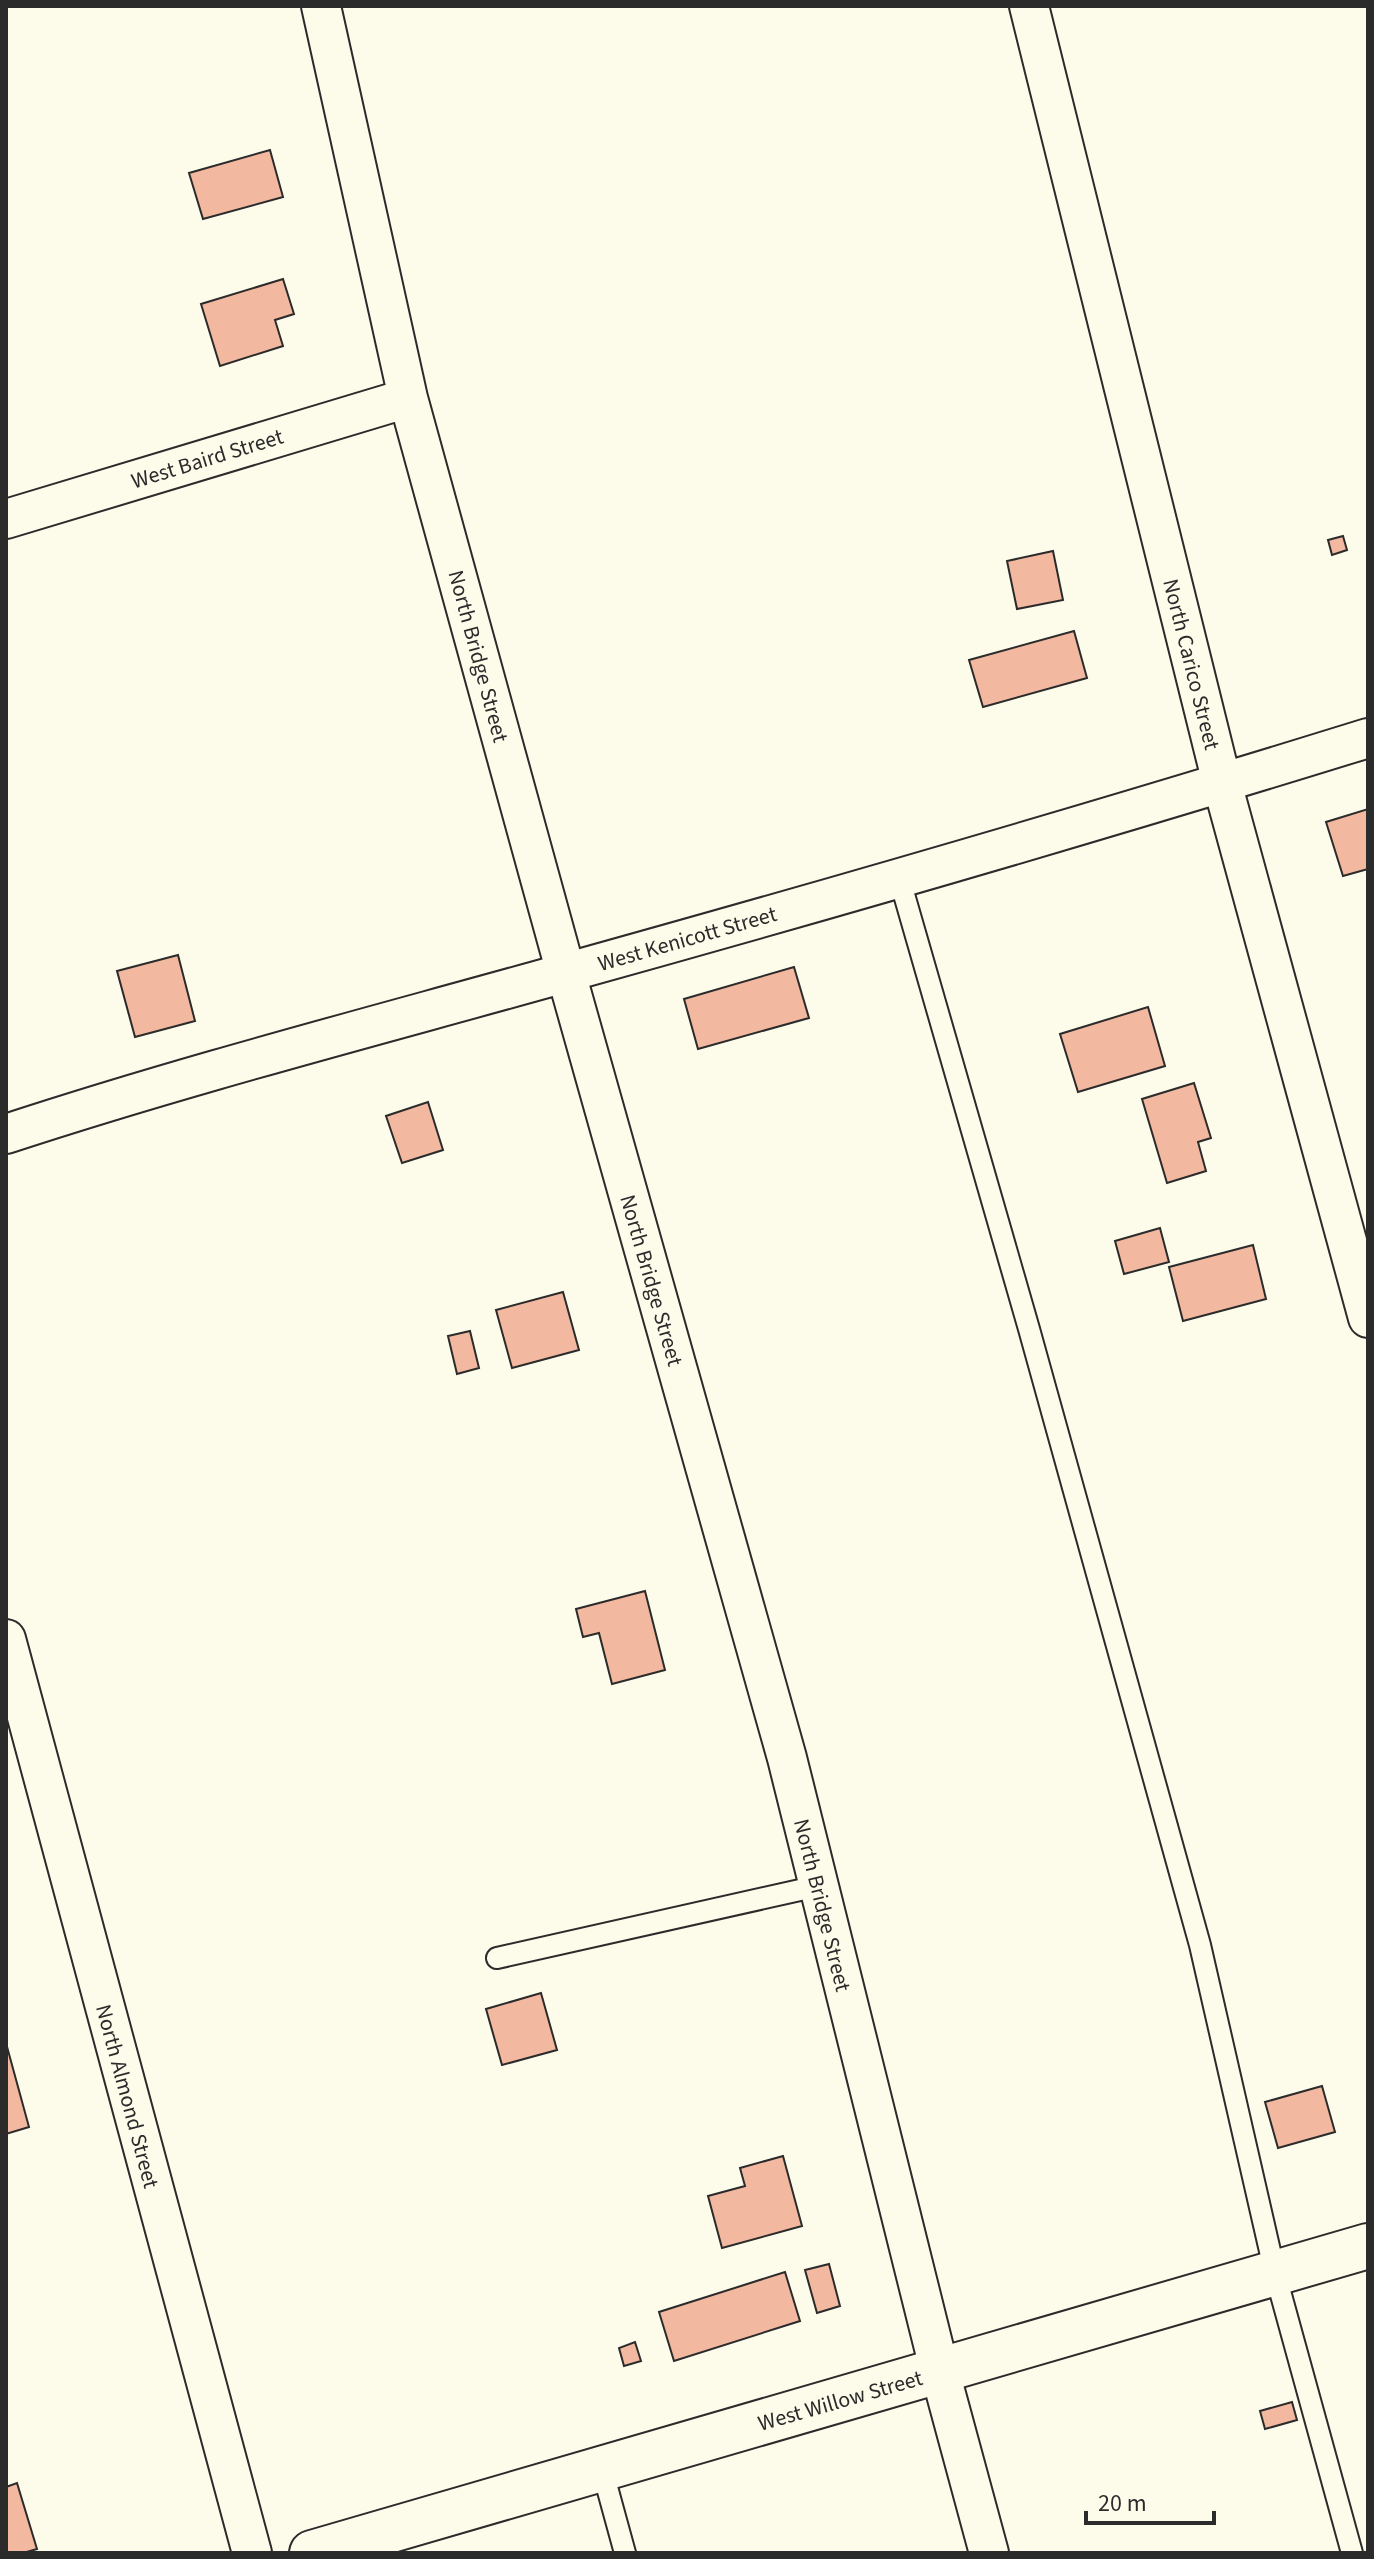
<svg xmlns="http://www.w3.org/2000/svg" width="1374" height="2559" font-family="'Source Sans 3',sans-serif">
<rect width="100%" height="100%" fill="#fdfbea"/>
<path fill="#f2b8a0" stroke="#2b2b2b" stroke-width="2" d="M270,150L283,197L203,219L189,173Z
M283,279L294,314L275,320L283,346L220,366L201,304Z
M1343,536L1347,550L1332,555L1328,540Z
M1053,551L1063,600L1017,609L1007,561Z
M1074,631L1087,678L983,707L969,660Z
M1368,809V869L1343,876L1326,822Z
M178,955L195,1021L135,1037L117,971Z
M794,967L809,1018L698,1049L684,999Z
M1148,1007L1165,1066L1078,1092L1060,1034Z
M1194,1083L1211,1138L1198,1142L1206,1171L1167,1183L1142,1099Z
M428,1102L443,1150L402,1163L386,1116Z
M1160,1228L1169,1262L1124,1274L1115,1241Z
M1253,1245L1266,1299L1183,1321L1169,1267Z
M563,1292L579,1350L512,1368L496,1310Z
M470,1331L479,1368L457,1374L448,1336Z
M645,1591L665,1670L612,1684L599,1633L583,1637L576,1609Z
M541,1993L557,2050L502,2065L486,2009Z
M6,2043L29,2127L6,2134Z
M1322,2086L1335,2132L1278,2148L1265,2102Z
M783,2156L802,2226L722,2248L708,2196L745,2186L740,2168Z
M829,2264L840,2306L817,2313L805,2270Z
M785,2272L800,2321L674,2361L659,2312Z
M635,2342L641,2361L624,2366L619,2348Z
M1292,2402L1297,2420L1265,2429L1260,2411Z
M17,2483L37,2549L23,2553H6V2487Z"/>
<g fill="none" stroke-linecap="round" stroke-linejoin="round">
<g stroke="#2b2b2b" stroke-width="24">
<path id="lane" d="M899,877L1029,1329L1200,1945L1275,2273L1352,2553
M497,1958L818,1886
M602,2469L625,2553"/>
</g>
<g stroke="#2b2b2b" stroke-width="42">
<path id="street" d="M321,6L408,398L566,973L787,1758L940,2372L989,2553
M1029,6L1222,783L1368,1318
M6,519L408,398
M6,1134C189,1074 375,1026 561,974C831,899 1100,821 1368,738
M6,1639L252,2553"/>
</g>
<g stroke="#2b2b2b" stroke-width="48">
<path id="secondary" d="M312,2553L1368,2246"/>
</g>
<use href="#lane" stroke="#fdfbea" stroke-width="20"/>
<use href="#street" stroke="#fdfbea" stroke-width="38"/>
<use href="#secondary" stroke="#fdfbea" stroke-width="44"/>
</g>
<g text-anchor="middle" stroke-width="6" stroke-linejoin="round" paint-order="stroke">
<g font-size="22" fill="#2b2b2b" stroke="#fdfbea">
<text transform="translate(207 458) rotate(-17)" y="8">West Baird Street</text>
<text transform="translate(479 656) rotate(75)" y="8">North Bridge Street</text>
<text transform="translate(1192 664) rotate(76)" y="8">North Carico Street</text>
<text transform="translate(687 938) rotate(-16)" y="8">West Kenicott Street</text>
<text transform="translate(652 1280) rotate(74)" y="8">North Bridge Street</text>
<text transform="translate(823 1905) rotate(76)" y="8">North Bridge Street</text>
<text transform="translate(128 2096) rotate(75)" y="8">North Almond Street</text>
<text transform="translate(840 2400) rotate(-16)" y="8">West Willow Street</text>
</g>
</g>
<rect width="1374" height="2559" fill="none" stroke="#2b2b2b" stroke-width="16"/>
<path d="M1086 2511v12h128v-12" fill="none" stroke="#2b2b2b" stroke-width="4"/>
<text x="1098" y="2511" font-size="24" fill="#2b2b2b" stroke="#fdfbea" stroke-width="6" paint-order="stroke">20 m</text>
</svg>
